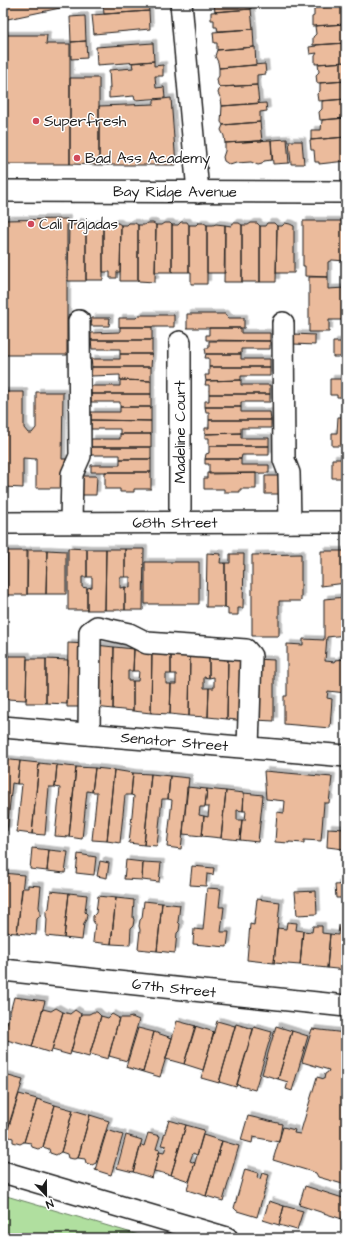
<svg xmlns="http://www.w3.org/2000/svg" width="349" height="1241" font-family="'Architects Daughter',sans-serif">
<defs>
<filter id="shadow"><feDropShadow dx="3.5" dy="-3.5" stdDeviation="0" flood-color="#0004"/></filter>
</defs>
<rect width="100%" height="100%" fill="#fff"/>
<filter id="ink" filterUnits="userSpaceOnUse"><feTurbulence type="fractalNoise" baseFrequency=".025" numOctaves="2"/><feDisplacementMap in="SourceGraphic" scale="8" xChannelSelector="R" yChannelSelector="G"/><feConvolveMatrix kernelMatrix="1 2 1 2 8 2 1 2 1" color-interpolation-filters="sRGB"/></filter>
<g filter="url(#ink)">
<path fill="#b0df9f" stroke="#667e5e" d="M3,1195L149,1238H3Z"/>
<path fill="#ebbb9c" stroke="#1c1c1c" filter="url(#shadow)" d="M3,3H61L60,8L3,20Z
M103,3H148L149,11L104,14Z
M211,3H250L251,9L215,12L214,3Z
M310,3H346V5L311,8Z
M346,5V24L312,26V17L314,16V8Z
M251,9L253,29L218,31L217,27H214V20H211V12Z
M149,11L150,29L94,34L92,15Z
M85,16L86,41L71,42L70,17Z
M346,24V43L313,45V37L316,34L315,26Z
M253,29L254,47L217,50V43H214L213,32Z
M3,35H47L46,44H70V164H3Z
M86,41L87,58L71,59V42Z
M153,43L154,61L97,65L96,47Z
M346,43V62L315,64V56L317,53L310,54L309,47L316,46V45Z
M255,47L256,65L219,68L218,62L215,56L217,50Z
M154,61V66L163,65V76H155L156,88L164,87L165,98L135,100L134,96L109,98V88H110L109,70L133,68L132,63Z
M346,62V81L317,83L316,75L319,72L318,64Z
M265,64L266,74L257,75V85L220,87L218,85L217,79L219,76V68Z
M70,78H99V165L70,164Z
M346,81V99L318,101L317,94L320,91V83Z
M257,85L259,103L222,106L221,99L218,93L220,87Z
M171,98L176,165H99V106L154,104V100Z
M346,99V118L320,120L319,112L322,109V101Z
M266,103L267,111L260,112V122L223,125L221,122L222,106Z
M346,118V137L311,140V130H321L322,120Z
M260,122L262,141L225,143L224,136L221,130L223,125Z
M346,137V161L319,164V162H315L314,150H311L310,140Z
M287,139L289,163L273,164L271,140Z
M271,140L272,160L264,161L262,164L258,165L251,162L236,163L230,165L224,161L223,157L225,151V143Z
M289,141H302L304,164H291Z
M67,219V355H3V220Z
M303,221H346V261L332,260L328,262V277L305,276V266H303Z
M77,222L83,223L86,225V281H68L69,225H75Z
M181,222H187L189,225V272H172V225H178Z
M95,223H100L103,225V280H86V225H92Z
M112,223H118L121,225L120,272H117V278H110V272H103V225H110Z
M129,223H135L138,225V281H120L121,225H127Z
M147,223H153L156,225L155,282L138,281V225H144Z
M164,223H170L172,225V272H155L156,225H161Z
M198,223H204L207,225V284H191V272H189V225H196Z
M233,223H239L242,225V282H224L225,225L231,226Z
M251,223H257L260,226V282H242V225H248Z
M267,223H274L277,226L276,282H260V226H265Z
M285,223L290,224L294,226V273H276L277,226H282Z
M216,224L225,225V273H207V225H213Z
M309,277H328V289L345,288V291H346V320H329V332H309Z
M187,314H225L228,318H244V328H187Z
M139,315H174V327H119V318H136Z
M92,318H110L109,326H91Z
M120,327H152V340H91V333L120,332Z
M209,328H241V333H270V341L206,340V335H209Z
M294,334L315,335V345L294,344Z
M91,340H152V354H120V349H92Z
M209,341H270V349H241V354H206L205,348H209Z
M333,342H346V357H333Z
M120,354H152L151,367H92L91,359H120Z
M206,354H241V359H270V367H209V358H205Z
M92,367H151V381L120,380V375L91,376Z
M209,367H270V376H241V380L206,381L205,375H209Z
M330,379H346V397H337V395H330Z
M120,380L151,381V394H91V386H120Z
M241,380V385H270V394H209V385H205L206,381Z
M3,392H24V428L28,433H32L36,428V392H63L62,459H67V488H36V459L23,458V488L3,487Z
M91,394H151V407H120V402H91Z
M209,394H270V402H241V407H205V401H209Z
M120,407H151V421L91,420V412H120Z
M205,407H241V412H270L271,420H209V412H206Z
M338,417H346V446H332V433H337Z
M91,420L151,421V434H120V429H91Z
M209,420H271V428H241V433L205,434V428H209Z
M241,433V438H269V446H209V438H205V434Z
M120,434H151V447H91V439H120Z
M209,446H269V455H242L241,459H205L206,454L209,453Z
M91,447H151V459H120V455H91Z
M120,459H151V472H91V465H120Z
M205,459H241V465H269V473L209,474V464H205Z
M332,459H346V486H343V478H332Z
M105,472H151V489H134V492H120V489H105Z
M207,473H256V489H240V492H224V489H204V478H207Z
M77,476H97L96,495H77Z
M265,476H285V494H265Z
M68,548L87,549V577H82V587L87,588V610H68Z
M87,549H106L105,610H87V588L92,587V577H87Z
M106,549H125V577H120V588L125,587V610H105Z
M125,549H144L143,610H125V587L130,588V577H125Z
M27,550H47L46,594H27Z
M47,550L66,551V594H46Z
M3,551H7V595L3,594Z
M7,551H28L27,595H7Z
M321,551H346V583L321,586Z
M207,553L221,554L220,563H225V607H206Z
M230,554H244L243,608H238V615H228V608L225,607V563H230Z
M301,554V601H279V636H252V555Z
M145,562H199V604H145Z
M346,597V635L327,637L325,661L335,662V660L346,659V693L328,691L327,698L332,699L330,728L284,724V696H287V644L303,645V639L324,640V599Z
M68,643L86,644L85,707H67Z
M96,645L114,647L113,709L95,707Z
M114,647L134,649L133,671H128V681H133V711L113,709Z
M134,649L152,650L151,713L133,711V681H138L139,671H133Z
M152,650L171,652V674H166V684H171L170,714L151,713Z
M171,652L190,654L189,716L170,714L171,684H176V674H171Z
M190,654L209,655V678L204,677V688H209L208,717L189,716Z
M209,655L228,657L227,719L208,717L209,688H214V677L209,678Z
M3,656H7L6,699H3Z
M7,656H27L26,700L6,699Z
M228,657L246,659L245,721L227,719Z
M27,659H46V703H26Z
M46,659L68,660L67,704L46,703Z
M255,659L274,660V721L255,720Z
M3,759L20,761L17,784L12,783L7,831L3,830Z
M20,761L39,763L32,834L17,832L22,784H17Z
M39,763L57,765L55,787H49L45,835L32,834Z
M57,765L76,767L69,837L55,836L60,788L55,787Z
M76,767L95,768L92,792L87,791L82,839L69,837Z
M95,768L114,770L107,841L92,840L97,792H92Z
M114,770L133,773L131,795H125L120,843L107,841Z
M264,771L332,777L329,803H324L321,841L304,840V843L289,842V843L275,842L277,812L284,813L285,801L266,799Z
M133,773L151,774L144,845L129,843L134,796L131,795Z
M151,774L170,776L168,799H162L157,846L144,845Z
M170,776L189,778L181,849L167,847L172,800L168,799Z
M187,787L207,789L205,807H200L199,815L204,816L202,836L183,834Z
M207,789L226,791L221,838L202,836L204,816L208,817L209,807H205Z
M226,791L244,793L243,811L237,810V820H242L240,840L221,838Z
M244,793L263,795L258,842L240,840L242,820H245L246,811H243Z
M328,828L345,829L344,849L327,847Z
M32,848L49,850L47,871L30,869Z
M49,850L68,852L65,873L47,871Z
M78,854L96,857L94,875L76,873Z
M126,860L143,862L142,880L124,879Z
M100,861L109,863L107,878L97,876Z
M143,862L161,863L159,882L142,880Z
M192,866L214,868L213,875L207,874L206,886L190,885Z
M345,871H346V898H336L335,885L346,884Z
M3,873L24,875L17,933L3,932Z
M28,885L41,886L39,907L40,910V916L37,919L36,935L17,933L22,888H28Z
M207,888L221,889L219,907H224L221,932H229L227,947L193,944L194,929L203,930Z
M51,891L69,893L64,938L46,936L47,919L46,916V911L49,908Z
M316,891L317,914L297,915L295,892Z
M69,893L87,895L85,912L87,914L86,920L84,923L82,940L64,938Z
M98,896L116,898L111,944L93,942L95,924L93,921V916L96,913Z
M116,898L134,900L133,917L134,920L133,926L131,928L130,945L111,944Z
M257,899L280,902L274,963L247,960L250,924L254,925Z
M144,901L162,903L157,951L138,949L140,930L139,926L140,920L142,918Z
M162,903L180,905L178,922L180,924L179,931L177,933L175,953L157,951Z
M287,922L297,923L296,930L303,931L300,965L274,963L277,928L286,929Z
M339,925L346,926V970L327,968L330,934L338,935Z
M313,926H322V933L330,934L327,968L300,965L303,931L312,932Z
M14,997L45,1001L32,1047L3,1039Z
M56,1008L63,1012L51,1053L32,1047L43,1009L51,1011Z
M75,1010L81,1014L70,1055L52,1050L63,1012L70,1014Z
M93,1012H97L101,1016L89,1057L71,1052L81,1014H89Z
M112,1014L119,1018L108,1059L90,1054L101,1016L108,1018Z
M132,1017L139,1020L127,1061L109,1056L119,1018H128Z
M177,1021L196,1026L184,1064L166,1059Z
M217,1021L235,1026L219,1083L201,1078Z
M236,1024L253,1029L236,1087L219,1082Z
M195,1026L214,1032L203,1070L184,1064Z
M276,1026L292,1031L278,1079L262,1074Z
M254,1027L272,1032L255,1090L237,1085Z
M138,1028L154,1032L143,1072L126,1067Z
M312,1029L346,1033V1135L343,1146L346,1147V1185L318,1177L316,1173L273,1160L283,1127L295,1130L294,1133L300,1134L317,1077L324,1079L325,1074L328,1072L329,1070L302,1062Z
M292,1031L308,1036L292,1091L286,1089L288,1082L278,1079Z
M154,1032L172,1038L160,1077L143,1072Z
M5,1075L23,1080L8,1127L3,1126V1081Z
M19,1094L37,1099L24,1142L20,1144L13,1142V1138L6,1136Z
M37,1099L55,1105L43,1147L38,1149L32,1147L31,1143L24,1142Z
M55,1105L73,1110L61,1152L56,1155L50,1153L49,1149L43,1147Z
M73,1110L90,1115L78,1158L74,1159L68,1158L67,1154L61,1152Z
M90,1115L109,1121L96,1163L92,1165L86,1163L85,1159L78,1158Z
M248,1116L282,1124L279,1142L253,1137L252,1143L241,1140Z
M169,1120L186,1125L171,1175L154,1171L159,1152L164,1153L166,1146L161,1145Z
M186,1125L204,1130L197,1155L193,1153L190,1161L195,1163L189,1181L171,1175Z
M107,1130L123,1135L111,1175L95,1170Z
M148,1133L160,1136L156,1149L160,1150L152,1178L133,1172L141,1145L144,1146Z
M126,1135L142,1140L133,1172L117,1168Z
M203,1135L222,1141L206,1196L187,1190Z
M222,1141L239,1146L223,1201L206,1196Z
M245,1169L258,1173L257,1178L260,1179L262,1173L269,1175L257,1217L237,1211L234,1208Z
M305,1186L346,1199V1207L342,1219L299,1205Z
M269,1201L284,1206L279,1225L263,1220Z
M284,1206L303,1211L297,1230L279,1225Z"/>
<g fill="none" stroke-linecap="round" stroke-linejoin="round">
<g stroke="#1c1c1c" stroke-width="24">
<g id="minor">
<path d="M181,3L198,192"/>
<path id="s1" d="M3,191L346,192"/>
<path d="M283,323L284,460L289,473L290,522"/>
<path d="M71,522L72,474L80,456L79,321"/>
<path d="M180,522V342"/>
<path id="s2" d="M3,523L346,522"/>
<path id="s3" d="M3,727L346,756"/>
<path d="M89,734L90,632L97,627L129,634L147,643L246,650L251,656L248,747"/>
<path id="s4" d="M3,970L346,1006"/>
<path d="M3,1172L227,1238"/>
</g>
</g>
<use href="#minor" stroke="#fff" stroke-width="21"/>
</g>
</g>
<g fill="#d1495b" stroke="#fff" stroke-width="1.5">
<circle cx="36" cy="121" r="4"/>
<circle cx="77" cy="158" r="4"/>
<circle cx="31" cy="224" r="4"/>
</g>
<g text-anchor="middle" stroke-width="3" stroke-linejoin="round" paint-order="stroke">
<g font-size="15" fill="#1c1c1c" stroke="#fff" text-anchor="start">
<text x="44" y="126">Superfresh</text>
<text x="85" y="163">Bad Ass Academy</text>
<text x="39" y="229">Cali Tajadas</text>
</g>
<g font-size="15" fill="#1c1c1c" stroke="#fff">
<text dy="5" stroke="none"><textPath href="#s1" startOffset="172">Bay Ridge Avenue</textPath></text>
<text transform="translate(180 432) rotate(-90)" y="5">Madeline Court</text>
<text dy="5" stroke="none"><textPath href="#s2" startOffset="172">68th Street</textPath></text>
<text dy="5" stroke="none"><textPath href="#s3" startOffset="172">Senator Street</textPath></text>
<text dy="5" stroke="none"><textPath href="#s4" startOffset="172">67th Street</textPath></text>
</g>
</g>
<rect width="349" height="1241" fill="none" stroke="#fff" stroke-width="16"/>
<rect x="8" y="8" width="333" height="1225" fill="none" stroke="#1c1c1c" stroke-width="1.5" filter="url(#ink)"/>
<g transform="translate(46 1195) rotate(158)" stroke="#ffffff" stroke-width="3" paint-order="stroke">
<path d="M0-3L7 15L0 10L-7 15Z" fill="#1c1c1c"/>
<text y="-6" font-size="11" font-weight="bold" text-anchor="middle" fill="#1c1c1c">N</text>
</g>
</svg>
